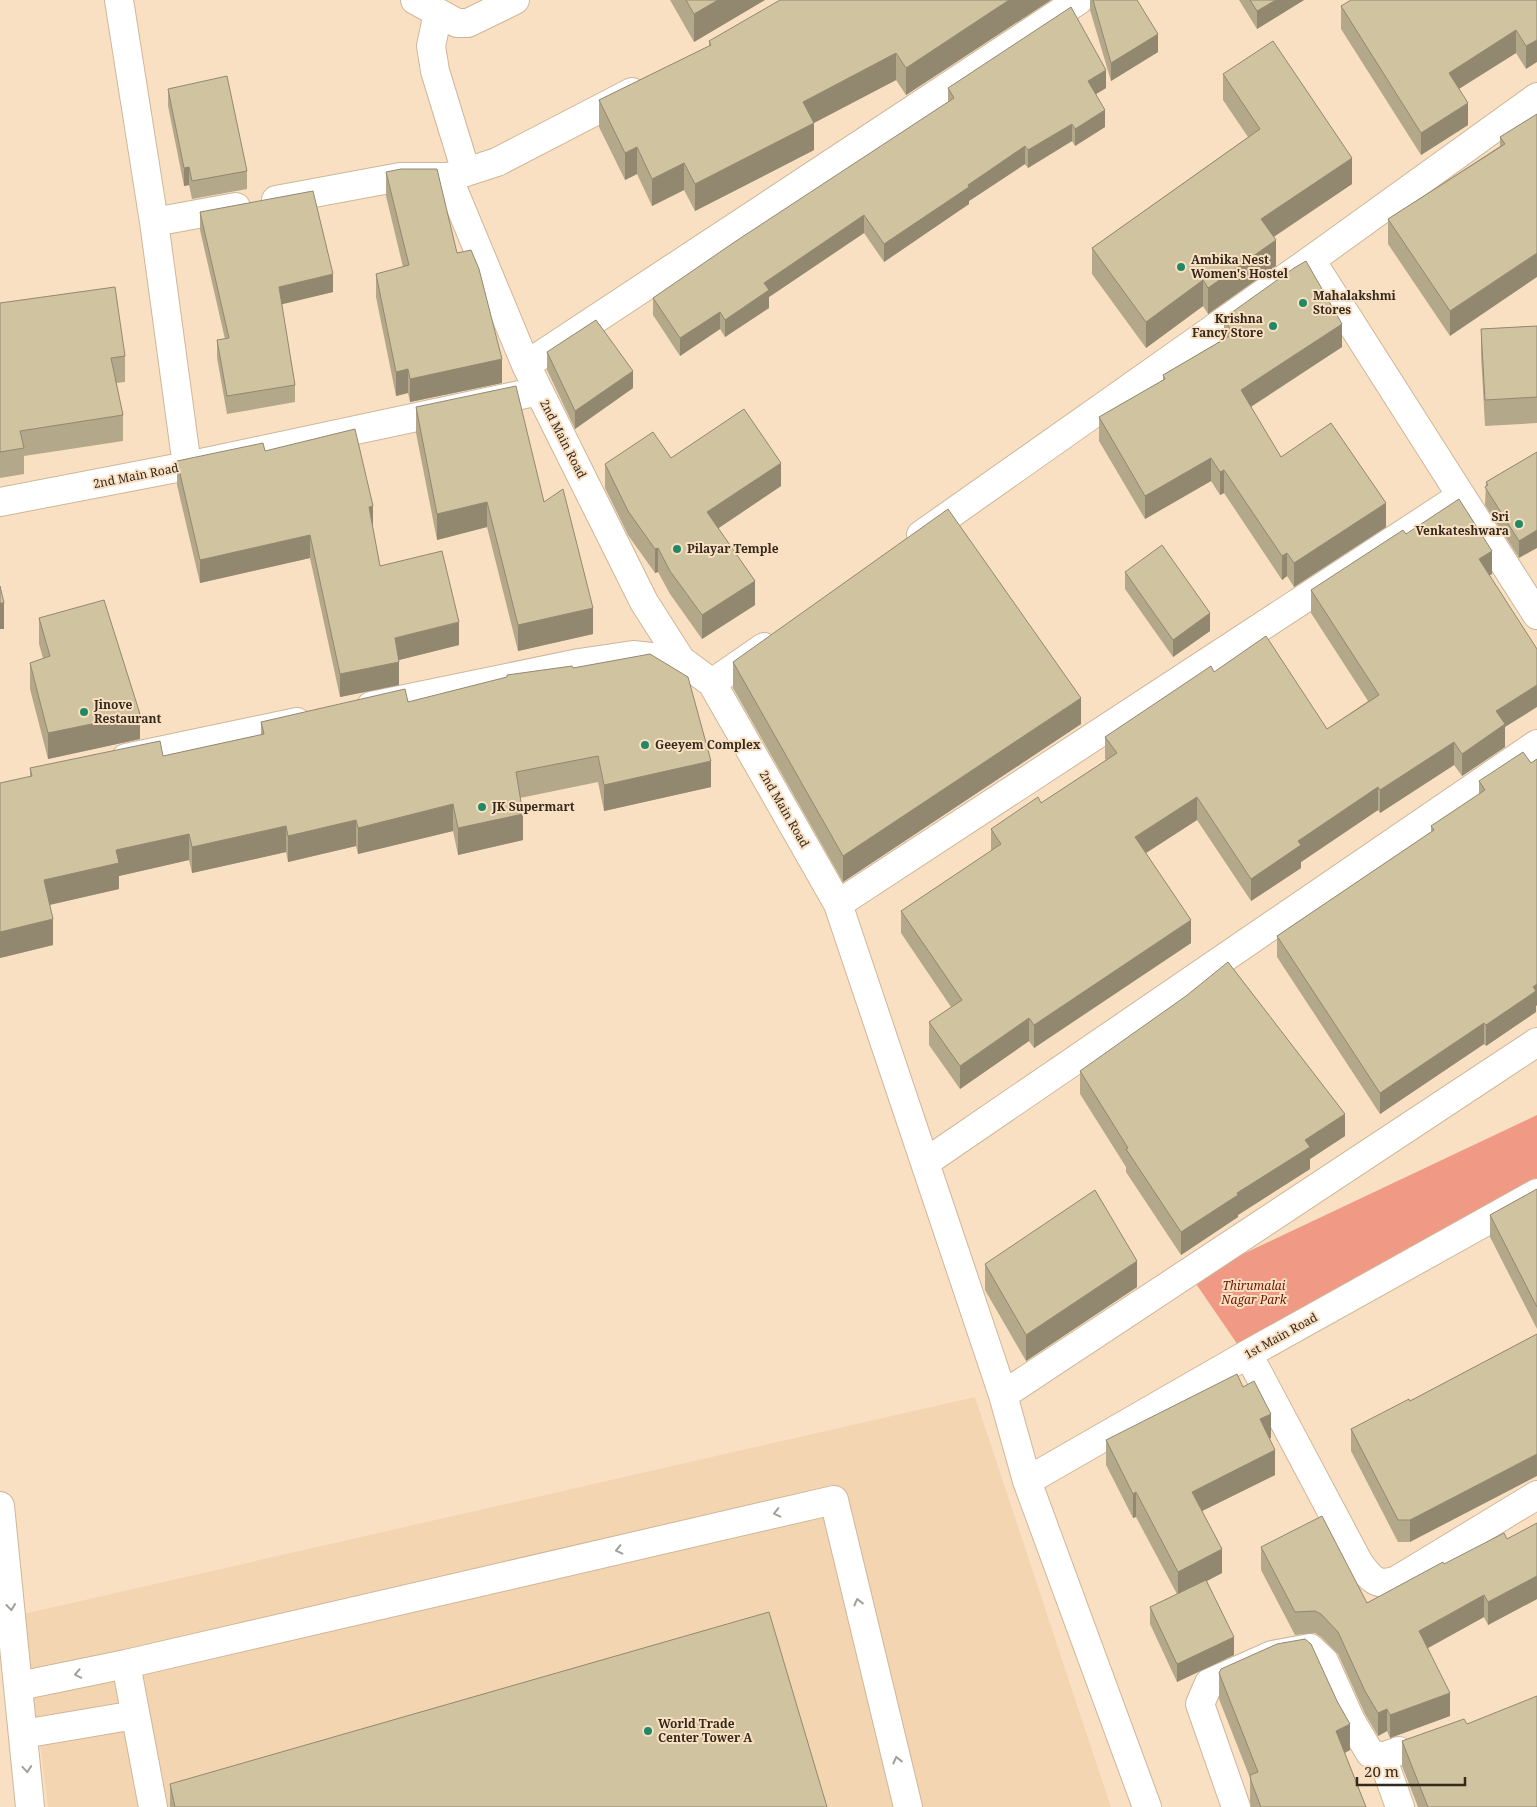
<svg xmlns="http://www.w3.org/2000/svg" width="1537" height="1807" font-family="'Noto Serif',serif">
<rect width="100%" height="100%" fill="#fae0c2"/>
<path fill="#f4d5b1" d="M975,1397L1111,1807H48L23,1614Z"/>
<path fill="#f09984" d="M1537,1115V1184L1240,1348L1192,1278Z"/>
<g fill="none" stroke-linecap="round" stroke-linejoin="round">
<g stroke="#cfb698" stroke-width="30">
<path id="minor" d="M119,0L154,222L187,466
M415,0L457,23H468L515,0
M438,13L431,46L435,71L466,172
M448,177L526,365L644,602L681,660L712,683L838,904L1003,1395L1027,1481L1147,1807
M276,200L400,177H448L466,172L497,162L632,92
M154,222L236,207
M1311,260L1537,615
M526,365L1079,0
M0,502L187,466L539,391
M921,535L1311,260L1537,97
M712,683L764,647
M371,706L579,663L633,655L677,660
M126,758L297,722
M838,904L1461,496
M926,1162L1537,744
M1248,1354L1359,1563C1370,1578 1377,1588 1397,1580L1537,1495
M1003,1395L1537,1042
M1027,1481L1248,1354L1537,1193
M0,1506L30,1807
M126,1664L153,1807
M19,1686L126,1664L834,1500L908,1807
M23,1734L135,1715
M1399,1751L1382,1757L1400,1807
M1236,1807L1200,1704L1209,1683L1272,1655L1310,1648L1324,1661L1351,1721L1370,1753L1382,1757"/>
</g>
<use href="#minor" stroke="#fff" stroke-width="28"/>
</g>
<path fill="#b3a88a" d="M670,0H765L694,42Z
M1051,0L906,95L896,80L814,123V150L695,211L684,190L652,206L637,174L625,180L599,127V100L709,46V41Z
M1090,0H1137L1158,52L1111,81L1090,10Z
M1239,0H1304L1257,29Z
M1537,0L1526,69L1516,53L1459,89L1468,125L1421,155L1341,29V6Z
M1223,74L1352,184L1274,237L1276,266L1208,314L1203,306L1146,348L1092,274V248L1248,137L1223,100Z
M948,88H1106L1096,94L1105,127L1075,146L1072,141L1028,168L1025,164L969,201V204L884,262L864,233L769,297V308L725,337L720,329L680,356L653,315V298L948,102Z
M168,89L247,171V189L192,199L189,185L184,186L168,106Z
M1537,114L1450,336L1388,244V219L1500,146V137Z
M386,172L457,253L502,383L410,402L408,393L396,396L376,297V274L403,267L386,196Z
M200,212L333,292L281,304L295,385V402L227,414L217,358V340L225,339L200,230Z
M0,303L125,356V382L116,383L123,415V441L24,456V474L0,478Z
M1224,318L1342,347L1251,407L1281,457L1386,527L1294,587L1287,576L1282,580L1224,493L1220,495L1211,481L1145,519L1099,441V417L1163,380V375L1224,339Z
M1537,326V423L1485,426L1481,355V329Z
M547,352L633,388L575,429L547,370Z
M416,407L593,634L518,651L487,527L437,540L416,433Z
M265,451L373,529L380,566L459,645L399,660V685L340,697L310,558L200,583L177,485V461Z
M1537,452L1519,558L1485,505L1486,482Z
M671,458L781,486L718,528L755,605L702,639L670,594L658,572L655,573L628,535L605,488V464Z
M1406,534L1492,574L1490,575L1505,727V747L1462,776L1454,765L1380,813L1378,810L1301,862V868L1251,901L1197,820L1146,853L1191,943L1034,1048L1029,1041L960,1089L929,1045V1022L951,1007L901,933V911L991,851V829L1041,803L1106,760L1105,759V737L1214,672L1327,729L1368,701L1311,613V590Z
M1125,572L1210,631L1173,657L1125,589Z
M39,618L140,739L48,759L30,689V663L43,658L39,644Z
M733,662L1081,724L843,882L733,688Z
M573,668L711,787L604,811L598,782L520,798L523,840L458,855L453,831L358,854L356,846L288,862L286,852L192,873L189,860L119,876V889L50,905L53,945L0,958V783L30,777V768L163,756L261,735V722L408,702Z
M1537,759V1005L1536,1006V1012L1486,1046L1484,1044L1380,1114L1277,957V936L1431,832V826L1479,794V781L1531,763Z
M1080,1071L1345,1136L1310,1159V1169L1238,1215V1217L1181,1255L1126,1172V1167L1080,1094Z
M1537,1189V1329L1490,1237V1215Z
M985,1264L1137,1287L1026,1361L985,1290Z
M1537,1334L1410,1542H1398L1351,1451V1429L1410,1401Z
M1243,1387L1271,1438H1269L1275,1475L1202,1511L1222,1573L1207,1581L1234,1655L1177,1682L1150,1624V1607L1177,1594L1136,1517L1133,1518L1106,1465V1440Z
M1537,1523V1599L1488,1625L1484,1617L1428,1648L1450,1716L1390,1738L1387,1731L1378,1736L1365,1714L1338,1654L1321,1637L1315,1633L1295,1635L1261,1570V1547L1367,1603L1444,1564L1507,1539Z
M1219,1673L1350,1750L1345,1753L1366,1807H1251L1250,1801V1778L1219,1699Z
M1467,1724L1537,1807H1418L1402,1766V1741Z
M170,1784L827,1807H170Z"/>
<path fill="#928870" d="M718,0H765L694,42V14Z
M1009,0H1051L906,95V68Z
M1276,0H1304L1257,29V11Z
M1516,30V53L1449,95V73Z
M1158,34V52L1111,81V63Z
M1537,40V62L1526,69V46Z
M896,53V80L808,126L814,123V150L695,211V184L803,102Z
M1106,70V88L1088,99V81Z
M1468,103V125L1421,155V133Z
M1105,110V127L1075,146V129Z
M1072,124V141L1028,168V150Z
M1025,146V164L969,201V204L884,262V244L968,185Z
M637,147V174L625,180V153Z
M1352,158V184L1261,245V219Z
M684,163V190L652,206V179Z
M189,167V185L184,186V168Z
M864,215V233L769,297V308L725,337V320L764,283Z
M1276,240V266L1208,314V288Z
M1537,253V277L1450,336V311Z
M333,274V292L279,305V287Z
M1203,280V306L1146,348V322Z
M720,312V329L680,356V338Z
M1342,324V347L1241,413V390Z
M502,359V383L410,402V379Z
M408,369V393L396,396V372Z
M633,371V388L575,429V411Z
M1211,458V481L1145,519V496Z
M781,463V486L707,536V512Z
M1224,470V493L1220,495V472Z
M487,502V527L437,540V514Z
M1386,503V527L1294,587V563Z
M373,506V529L369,507Z
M1537,530V548L1519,558V541Z
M310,535V558L200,583V560Z
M658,548V572L655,573V549Z
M1492,551V574L1479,581V559Z
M1287,553V576L1282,580V556Z
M755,581V605L702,639V615Z
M0,603H4V629H0Z
M593,608V634L518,651V625Z
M1210,613V631L1173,657V640Z
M459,622V645L395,661V638Z
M399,662V685L340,697V674Z
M1537,685V707L1505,727V747L1462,776V754L1496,711Z
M1081,698V724L843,882V856Z
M140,714V739L48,759V733Z
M1454,742V765L1380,813V790Z
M711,761V787L604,811V785Z
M1378,787V810L1301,862V868L1251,901V879L1298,841Z
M1197,797V820L1135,860V837Z
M453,804V831L358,854V828Z
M523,814V840L458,855V828Z
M356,820V846L288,862V836Z
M286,826V852L192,873V847Z
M189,834V860L119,876V889L44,906V880L116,850Z
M53,919V945L0,958V932Z
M1191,920V943L1034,1048V1025Z
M1537,984V1005L1536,1006V1012L1486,1046V1025Z
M1029,1018V1041L960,1089V1066Z
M1484,1023V1044L1380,1114V1093Z
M1345,1114V1136L1310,1159V1169L1238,1215V1217L1181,1255V1232L1237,1193L1305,1140Z
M1137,1261V1287L1026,1361V1335Z
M1271,1414V1438L1260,1443V1419Z
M1275,1450V1475L1192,1516V1492Z
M1537,1454V1476L1410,1542V1520Z
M1136,1492V1517L1133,1518V1494Z
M1222,1549V1573L1178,1596V1572Z
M1537,1576V1599L1488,1625V1602Z
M1484,1595V1617L1419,1653V1631Z
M1234,1637V1655L1177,1682V1664Z
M1450,1693V1716L1390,1738V1715Z
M1387,1709V1731L1378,1736V1713Z
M1350,1724V1750L1336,1757V1731Z"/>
<path fill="#d0c3a0" stroke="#928870" d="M686,0H718L694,14Z
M780,0H1009L906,68L896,53L803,102L814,123L695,184L684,163L652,179L637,147L625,153L599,100L711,45L709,41Z
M1093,0H1137L1158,34L1111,63Z
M1250,0H1276L1257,11Z
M1351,0H1537V40L1526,46L1516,30L1449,73L1468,103L1421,133L1341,6Z
M1071,7L1106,70L1088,81L1105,110L1075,129L1072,124L1028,150L1025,146L968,185L969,187L884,244L864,215L764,283L769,290L725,320L720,312L680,338L653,298L736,241L954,98L948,88Z
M1273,41L1352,158L1261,219L1276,240L1208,288L1203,280L1146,322L1092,248L1260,129L1223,74Z
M227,76L247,171L192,181L189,167L184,168L168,89Z
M1537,114V253L1450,311L1388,219L1505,144L1500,137Z
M401,169H437L457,253L471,250L479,269L502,359L410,379L408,369L396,372L376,274L409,265L386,172Z
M313,191L333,274L279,287L295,385L227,396L217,340L229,338L200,212Z
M1306,261L1342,324L1241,390L1281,457L1331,423L1386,503L1294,563L1287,553L1282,556L1224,470L1220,472L1211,458L1145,496L1099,417L1165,379L1163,375L1233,334L1224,318L1294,268Z
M115,287L125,356L111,358L123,415L20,431L24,448L0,452V303Z
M596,320L633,371L575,411L547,352Z
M1537,326V397L1485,400L1481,329Z
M516,386L544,502L563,489L593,608L518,625L487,502L437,514L416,407Z
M744,409L781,463L707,512L755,581L702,615L670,571L658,548L655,549L628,511L605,464L653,432L671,458Z
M355,429L373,506L369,507L380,566L442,551L459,622L395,638L399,662L340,674L310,535L200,560L177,461L263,443L265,451Z
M1537,452V530L1519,541L1485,487L1488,485L1486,482Z
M1459,499L1492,551L1479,559L1537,649V685L1496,711L1505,724L1462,754L1454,742L1380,790L1378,787L1298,841L1301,845L1251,879L1197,797L1135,837L1191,920L1034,1025L1029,1018L960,1066L929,1022L962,1000L901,911L1001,844L991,829L1038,797L1041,803L1117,753L1105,737L1211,666L1214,672L1266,636L1327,729L1379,695L1311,590L1403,530L1406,534Z
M948,509L1081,698L843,856L733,662Z
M1162,545L1210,613L1173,640L1125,572Z
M0,586L4,603H0Z
M104,600L140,714L48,733L30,663L50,656L39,618Z
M650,654L688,677L711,761L604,785L598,756L516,772L523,814L458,828L453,804L358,828L356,820L288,836L286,826L192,847L189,834L116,850L119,863L44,880L53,919L0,932V783L32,776L30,768L160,741L163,756L264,734L261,722L405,689L408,702L507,677V675L572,666L573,668Z
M1523,752L1531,763L1537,759V984L1533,987L1536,991L1486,1025L1484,1023L1380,1093L1277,936L1434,830L1431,826L1485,790L1479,781Z
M1228,962L1345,1114L1305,1140L1310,1147L1237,1193L1238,1195L1181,1232L1126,1149L1128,1148L1080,1071L1186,996Z
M1537,1189V1307L1490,1215Z
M1095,1190L1137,1261L1026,1335L985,1264Z
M1537,1334V1454L1410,1520H1398L1351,1429L1409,1399L1410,1401Z
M1237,1374L1243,1387L1254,1381L1271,1414L1260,1419L1275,1450L1192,1492L1222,1549L1178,1572L1136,1492L1133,1494L1106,1440Z
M1322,1516L1367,1603L1443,1562L1444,1564L1504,1533L1507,1539L1537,1523V1576L1488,1602L1484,1595L1419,1631L1450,1693L1390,1715L1387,1709L1378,1713L1365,1691L1338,1632L1321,1614L1315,1611L1295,1612L1261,1547Z
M1206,1580L1234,1637L1177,1664L1150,1607Z
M769,1612L827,1807H175L170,1784Z
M1305,1639L1311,1644L1337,1701L1350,1724L1336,1731L1366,1807H1261L1251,1781L1250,1775L1258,1772L1219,1673L1221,1669L1277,1644Z
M1537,1696V1807H1428L1402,1741L1464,1719L1467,1724Z"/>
<defs><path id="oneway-chevron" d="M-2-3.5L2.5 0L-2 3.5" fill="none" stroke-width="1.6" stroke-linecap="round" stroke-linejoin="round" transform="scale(1.25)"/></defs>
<g stroke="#a39f99">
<use href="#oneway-chevron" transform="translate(777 1513) rotate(167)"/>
<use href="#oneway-chevron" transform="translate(619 1550) rotate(167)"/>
<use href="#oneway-chevron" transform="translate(858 1602) rotate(-104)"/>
<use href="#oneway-chevron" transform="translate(11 1607) rotate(84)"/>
<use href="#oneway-chevron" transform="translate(78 1674) rotate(169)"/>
<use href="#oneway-chevron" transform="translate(897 1760) rotate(-104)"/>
<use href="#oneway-chevron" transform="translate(27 1769) rotate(85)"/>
</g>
<g fill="#218965" stroke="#fae0c2" stroke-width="2">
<circle cx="1181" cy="267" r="5"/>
<circle cx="1303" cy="303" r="5"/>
<circle cx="1273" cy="326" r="5"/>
<circle cx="1519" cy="524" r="5"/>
<circle cx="677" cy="549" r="5"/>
<circle cx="84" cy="712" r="5"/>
<circle cx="645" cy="745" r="5"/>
<circle cx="482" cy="807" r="5"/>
<circle cx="648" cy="1731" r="5"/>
</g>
<g text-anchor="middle" stroke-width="4" stroke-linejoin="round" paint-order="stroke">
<g font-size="12" font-weight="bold" fill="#33291d" stroke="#fae0c2" text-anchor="start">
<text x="1191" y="264">Ambika Nest<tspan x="1191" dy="14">Women's Hostel</tspan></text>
<text x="1313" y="300">Mahalakshmi<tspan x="1313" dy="14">Stores</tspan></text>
<text x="1263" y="323" text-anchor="end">Krishna<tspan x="1263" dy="14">Fancy Store</tspan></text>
<text x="1509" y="521" text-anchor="end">Sri<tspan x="1509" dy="14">Venkateshwara</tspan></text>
<text x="687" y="553">Pilayar Temple</text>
<text x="94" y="709">Jinove<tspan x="94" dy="14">Restaurant</tspan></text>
<text x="655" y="749">Geeyem Complex</text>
<text x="492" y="811">JK Supermart</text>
<text x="658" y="1728">World Trade<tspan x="658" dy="14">Center Tower A</tspan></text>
</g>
<g font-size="12" fill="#33291d" stroke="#fae0c2">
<text transform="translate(563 439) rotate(63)" y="4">2nd Main Road</text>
<text transform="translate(136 476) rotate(-11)" y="4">2nd Main Road</text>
<text transform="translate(784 809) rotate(60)" y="4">2nd Main Road</text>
<text transform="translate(1281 1336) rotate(-29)" y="4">1st Main Road</text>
</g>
<g font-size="12" font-style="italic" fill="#6d1500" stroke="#fae0c2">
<text x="1254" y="1290">Thirumalai<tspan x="1254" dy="14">Nagar Park</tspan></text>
</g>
</g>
<path d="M1357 1777v8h108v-8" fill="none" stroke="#33291d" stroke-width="2.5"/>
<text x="1364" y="1777" font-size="15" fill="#33291d" stroke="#fae0c2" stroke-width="4" paint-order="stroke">20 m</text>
</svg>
